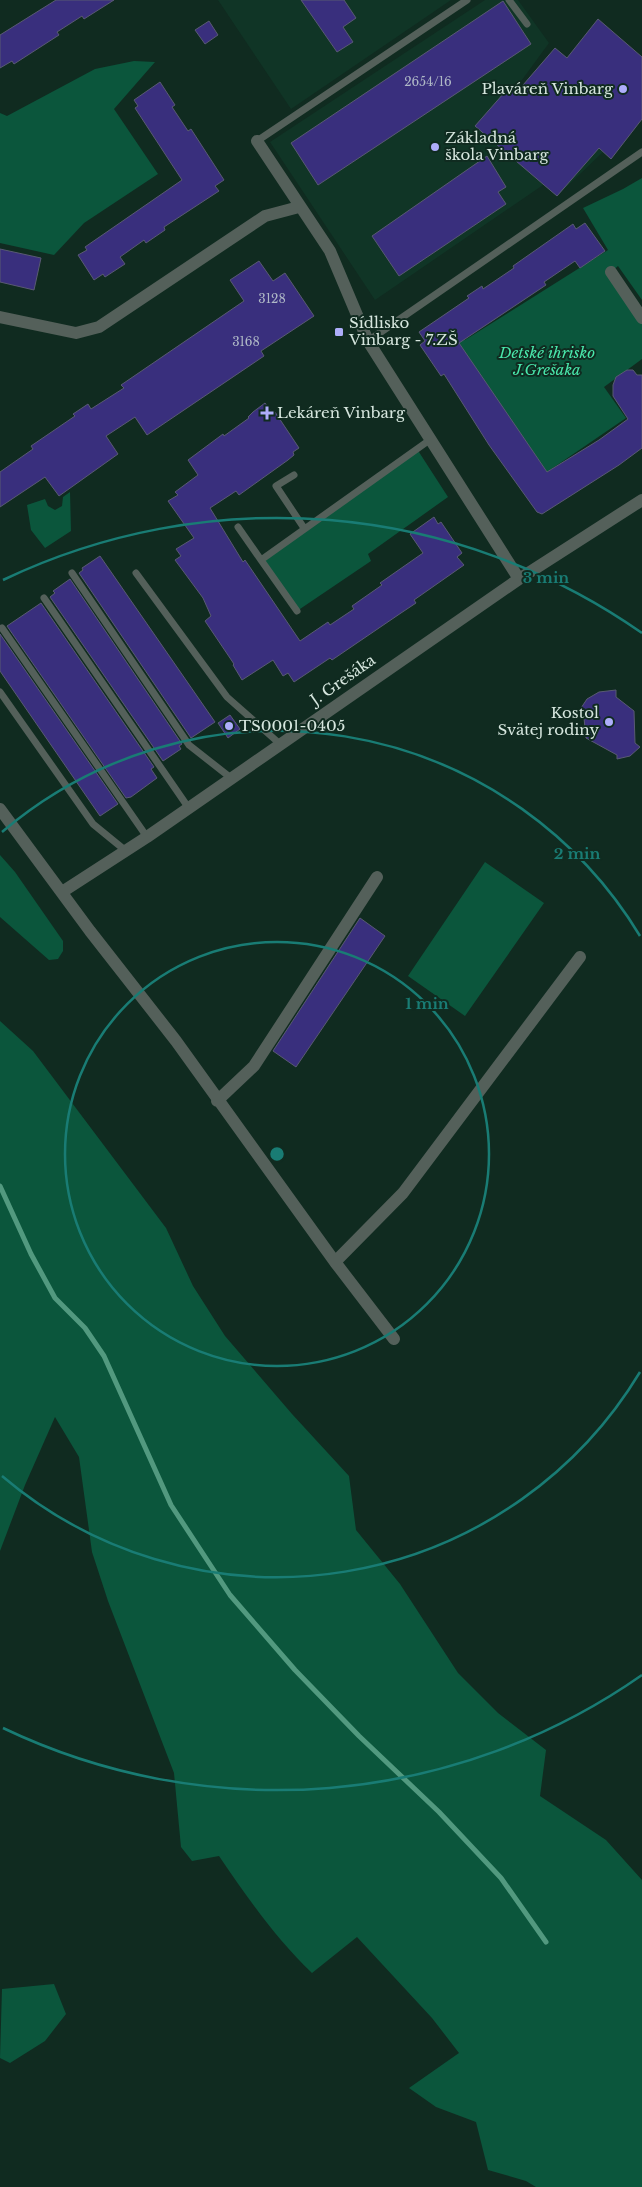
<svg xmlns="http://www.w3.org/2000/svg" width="642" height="2187" font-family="'Libre Baskerville',serif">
<rect width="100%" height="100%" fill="#102b20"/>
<path fill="#103526" d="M218,0H451L291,109Z
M485,0H518L549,43L519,84L603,152L557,196L543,185L375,300L270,142Z"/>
<path fill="#0b563c" d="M134,61L155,62L114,109L158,174L84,223L54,255L0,243V113L7,116L95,69Z
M642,178V300L618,266L611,272L642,318V359L604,387L626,418L547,472L457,341L465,340L608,250L583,208L623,189Z
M417,449L448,497L368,554L371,561L297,611L261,560Z
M70,492L71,531L45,548L31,530L27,505L45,499L48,506L55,510L62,506L63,497Z
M0,855L15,872L63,941V951L58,959L49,960L0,917Z
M485,862L544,903L465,1016L408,976Z
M0,1021L33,1051L166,1228L193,1286L225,1336L292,1414L349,1476L356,1530L400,1584L458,1673L498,1713L546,1750L540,1796L606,1840L642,1880V2187H536L526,2181L488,2170L476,2122L436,2107L409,2088L459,2053L432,2018L357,1937L312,1973C276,1939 247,1897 219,1856L192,1861L181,1847L174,1773L108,1601L92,1552L79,1457L55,1417L25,1485L0,1551Z
M54,1984L66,2014L45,2041L10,2063L0,2058L2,1989Z"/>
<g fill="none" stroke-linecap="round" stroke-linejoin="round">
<path stroke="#52997f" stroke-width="5" d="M0,1186L31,1254L55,1298L85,1328L104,1356L171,1505L230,1595L295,1670L359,1736L439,1812L501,1878L546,1942"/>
</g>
<path fill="#392f7d" stroke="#595a73" d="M56,0H114L84,19L82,16L57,32L59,35L14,64L12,61L0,68V35Z
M301,0H344L356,18L343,27L353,42L337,52Z
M503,1L531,44L318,185L291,143Z
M598,19L642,57V119L611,159L599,148L557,196L475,126L511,85L517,92L555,48L567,58Z
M209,21L218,35L205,44L195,30Z
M160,82L175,105L172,107L188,131L191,129L224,180L215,186L219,191L164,227L165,230L146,243L144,240L120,257L125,264L105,277L103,274L94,280L78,255L87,250L85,247L182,180L135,108L138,106L134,100Z
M487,156L506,187L498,192L506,204L399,276L372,236Z
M585,223L605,251L580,268L575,261L544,282L546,285L459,343L547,472L599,440L628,419L613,396V385L616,377L627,370H633L637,375H642V448L619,465L542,514L537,512L489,445L444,374L441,376L420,345L425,341L419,332L469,298L467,296L482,286L483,289L514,268L513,266L573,224L576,229Z
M0,249L41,258L34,290L0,282Z
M259,261L273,281L285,273L314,316L261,351L264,356L147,435L135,417L106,436L118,454L59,496L45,477L0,507V472L33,449L31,446L75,416L73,414L88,404L91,409L124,388L121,385L244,301L230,280Z
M265,403L273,414L275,412L299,448L293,452L294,455L288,460L239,495L236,491L210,508L243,562L245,560L300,641L328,622L330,625L354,609L352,606L382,585L380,583L423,553L410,534L434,517L438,524L441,522L462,553L457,557L464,565L414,600L416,603L401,613L332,660L330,658L294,682L288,673L283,676L273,660L242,680L233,665L234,664L205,621L211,616L203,598L175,560L181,556L176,549L194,538L168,501L178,495L175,492L198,475L188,460L223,434L224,436L249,418L248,417L253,412Z
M100,556L215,722L191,738L79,573L83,570L82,568Z
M70,579L182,744L179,746L181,749L163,761L50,597L55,593L53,591Z
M41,603L154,767L151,769L157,778L131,797L126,798L7,626Z
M0,634L118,804L100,816L0,671Z
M616,690V697L634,711L635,743L640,747L630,756L617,759V755L586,738L584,718L577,714L587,699L599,692Z
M230,715L240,729L228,738L218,723Z
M360,918L385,936L296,1067L273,1051Z"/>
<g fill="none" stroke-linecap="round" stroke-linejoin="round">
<path stroke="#54605a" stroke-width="7" d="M509,0L527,24
M257,141L467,0
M368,341L642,152
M294,475L276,486L304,528
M238,527L261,560
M72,573L189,745L231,778
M136,573L227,697L280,744
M44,598L188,807
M297,611L261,560L431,439
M2,628L147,837
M0,692L93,824L126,851"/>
<path stroke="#54605a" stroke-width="12" d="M257,141L330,251L368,341L519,579
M611,272L642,318
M0,317L76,333L99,327L265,216L299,207
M0,809L90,931L176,1041L335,1262L394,1339
M62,892L147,837L519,579L642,500
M217,1101L254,1066L377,877
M335,1262L403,1193L580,957"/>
</g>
<g fill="none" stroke="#197c74" stroke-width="2.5">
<circle cx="277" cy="1154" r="212"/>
<path d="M640 1372A424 424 0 0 1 2 1476M2 832A424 424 0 0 1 640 936"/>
<path d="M642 1675A636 636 0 0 1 3 1728M3 580A636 636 0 0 1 642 633"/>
</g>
<g fill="#aeaefa" stroke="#102b20" stroke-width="2">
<circle cx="623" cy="89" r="5"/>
<circle cx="435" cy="147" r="5"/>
<rect x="334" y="327" width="10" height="10" rx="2.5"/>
<path d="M264.5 405.5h5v5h5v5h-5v5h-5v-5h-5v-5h5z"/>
<circle cx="609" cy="722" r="5"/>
<circle cx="229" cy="726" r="5"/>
</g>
<g text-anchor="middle" stroke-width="4" stroke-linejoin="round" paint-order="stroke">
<g font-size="12" fill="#afb8c6">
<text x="428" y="86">2654/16</text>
<text x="272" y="303">3128</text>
<text x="246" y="346">3168</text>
</g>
<g font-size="15" fill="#d6e6de" stroke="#102b20" text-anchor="start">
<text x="613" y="94" text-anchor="end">Plaváreň Vinbarg</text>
<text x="445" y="143">Základná<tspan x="445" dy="17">škola Vinbarg</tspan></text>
<text x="349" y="328">Sídlisko<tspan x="349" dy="17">Vinbarg - 7.ZŠ</tspan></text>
<text x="277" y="418">Lekáreň Vinbarg</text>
<text x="599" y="718" text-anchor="end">Kostol<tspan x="599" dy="17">Svätej rodiny</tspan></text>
<text x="239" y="731">TS0001-0405</text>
</g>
<g font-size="15" font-style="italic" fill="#49e7ab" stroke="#102b20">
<text x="547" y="358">Detské ihrisko<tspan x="547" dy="17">J.Grešaka</tspan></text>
</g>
<g font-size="15" fill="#d6e6de" stroke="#102b20">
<text transform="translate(343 680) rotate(-35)" y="5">J. Grešáka</text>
</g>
</g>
<circle cx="277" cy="1154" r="8" fill="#197c74" stroke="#102b20" stroke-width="2.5"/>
<g font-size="15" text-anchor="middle" font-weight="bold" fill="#197c74" stroke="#102b20" stroke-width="4" stroke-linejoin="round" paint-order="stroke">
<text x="546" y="583">3 min</text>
<text x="577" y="859">2 min</text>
<text x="427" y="1009">1 min</text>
</g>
</svg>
